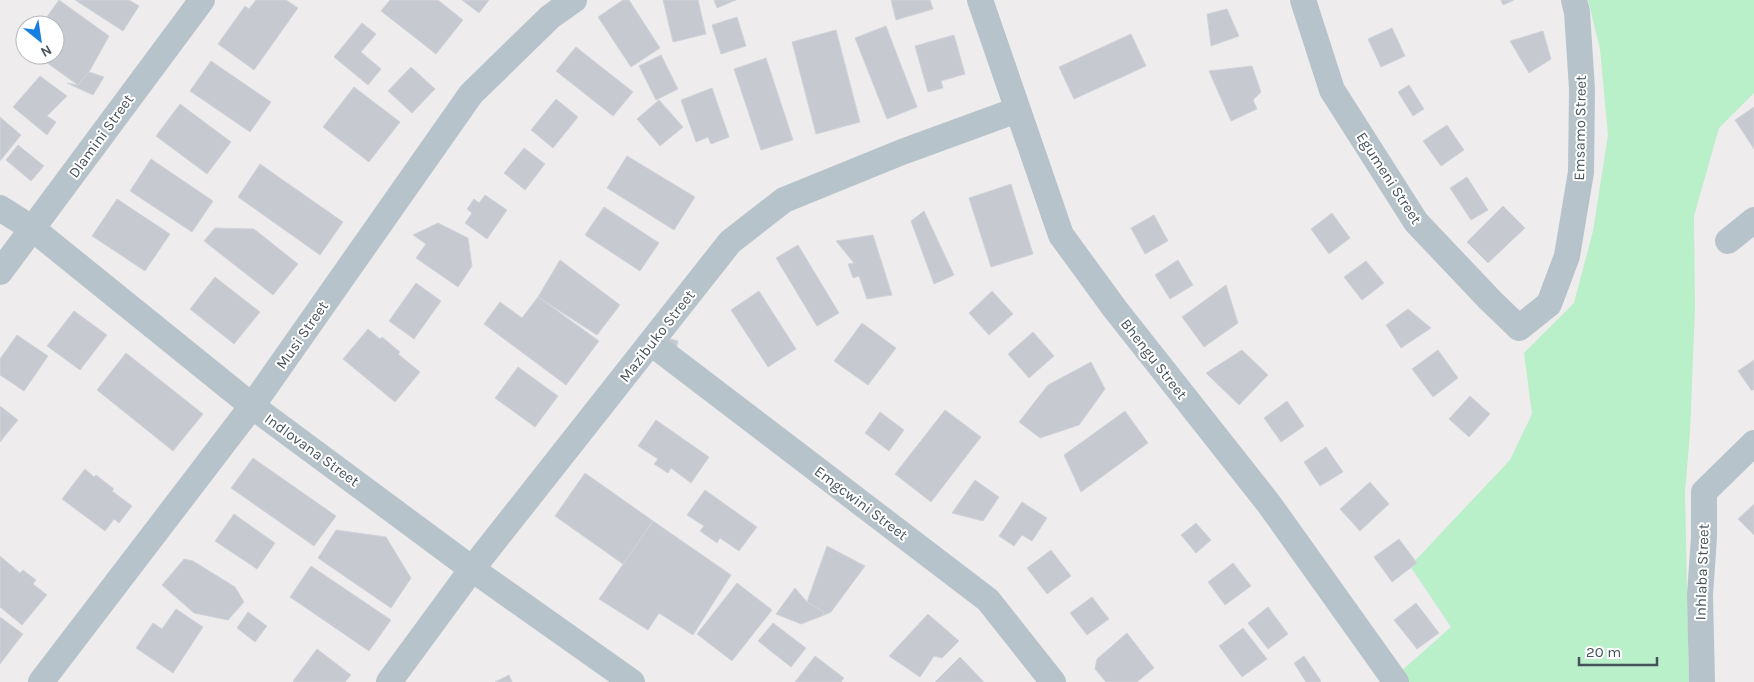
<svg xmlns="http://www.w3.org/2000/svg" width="1754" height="682" font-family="Karla,sans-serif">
<rect width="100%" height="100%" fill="#efeced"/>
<path fill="#b9efc9" d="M1588,0H1754V93L1719,128L1694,216L1695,308L1690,432L1685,493L1689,682H1407L1399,673L1451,627L1410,566L1510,460L1532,414L1524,353L1574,303L1593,231L1608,135L1600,49Z"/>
<path fill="#c6cad0" stroke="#d0d3d9" d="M59,0L109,36L89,72L78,85L43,60L47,55H55V25H41Z
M75,0H129L139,6L123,31Z
M256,0H286L298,8L254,70L218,44L245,6L249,9Z
M390,0H438L463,20L436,54L381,11Z
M462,0H489L479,13Z
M623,0H629L660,48L631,67L598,17Z
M663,0H698L706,34L673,42Z
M714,0H736L717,8Z
M891,0H930L933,9L896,20Z
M1501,0H1514L1503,5Z
M1227,9L1239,36L1211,46L1207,14Z
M737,17L746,46L721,54L712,25Z
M362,23L376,34L361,52L381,69L368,85L334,57Z
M886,26L917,107L887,119L855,38Z
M1392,28L1405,56L1381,67L1368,39Z
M836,30L860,122L816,134L792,42Z
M1543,31L1551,59L1529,73L1510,41Z
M1131,34L1146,66L1074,99L1059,67Z
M954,35L965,74L941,81L943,88L928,92L915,46Z
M576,47L633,92L613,116L556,71Z
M661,55L678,89L656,100L639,66Z
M766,58L793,140L761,150L734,69Z
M211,61L271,102L250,132L190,91Z
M1252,66L1261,92L1253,100L1257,109L1231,121L1209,71Z
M411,67L435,89L412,113L388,91Z
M89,72L104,77L93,95L67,83L78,85Z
M40,76L67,96L47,116L56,122L47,135L13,107Z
M1409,85L1424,109L1413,116L1398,92Z
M354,87L400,122L369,162L323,127Z
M712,88L729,137L711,144L708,137L696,142L681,100Z
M556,99L578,117L553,148L531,130Z
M659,100L683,127L660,146L637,119Z
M180,104L231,142L207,174L156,136Z
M1754,107V149L1735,120Z
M0,117L21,135L0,161Z
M1447,125L1464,150L1441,166L1423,141Z
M18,145L44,166L31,181L6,160Z
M524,148L545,164L525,190L504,173Z
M627,156L695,197L674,230L607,188Z
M151,159L213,201L192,232L130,191Z
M260,164L343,222L320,255L238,197Z
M1467,177L1488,210L1471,220L1450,188Z
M1011,184L1033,254L991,267L969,198Z
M485,195L507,210L487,239L465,223L472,213L467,209L474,199L479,203Z
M117,199L170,234L145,271L92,236Z
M1503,206L1525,228L1488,263L1467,242Z
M604,207L659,243L640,271L585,235Z
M924,211L954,275L934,284L911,221Z
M1332,213L1350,238L1329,254L1311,229Z
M1154,215L1168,241L1145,254L1131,228Z
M438,223L468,238L472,266L458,287L416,258L426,244L413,235Z
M215,228L254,229L298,264L273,295L204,241Z
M873,235L892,295L867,299L859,276L853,278L848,264L854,263L836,241Z
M798,245L839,313L817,326L776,258Z
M560,260L620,305L597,335L538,297Z
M1178,260L1193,285L1170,299L1155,275Z
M1366,261L1384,283L1362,300L1344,277Z
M215,277L260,312L234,344L190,309Z
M416,283L441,301L414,339L389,321Z
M1226,285L1238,323L1204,347L1182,317Z
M759,291L796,349L768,367L731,310Z
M992,291L1013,314L989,335L969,313Z
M538,297L599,341L566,385L484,324L500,302L522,318Z
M1408,309L1431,328L1401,348L1386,325Z
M74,311L107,335L80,370L47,346Z
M862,323L896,348L868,385L834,361Z
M368,329L380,339L382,337L400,352L398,354L420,372L395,402L343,359Z
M1033,332L1054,356L1029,378L1008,354Z
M17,335L48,356L24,391L0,375V359Z
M663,337L678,341L676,350Z
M1242,350L1268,375L1239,405L1206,373Z
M1438,350L1458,378L1433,397L1412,369Z
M126,353L203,414L173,451L97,390Z
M1754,360V389L1752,391L1738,371Z
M1091,362L1105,389L1079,425L1040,438L1019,422L1048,385Z
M518,367L558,396L535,427L495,398Z
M1470,396L1490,414L1469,437L1449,419Z
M1287,401L1304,426L1281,442L1264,418Z
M0,406L18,420L0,442Z
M945,410L981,437L931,502L895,474Z
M1125,411L1148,443L1081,492L1064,455Z
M880,412L904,430L889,451L865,433Z
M656,420L709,457L691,483L671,468L668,473L654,464L658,459L638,446Z
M1326,447L1343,472L1320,486L1304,462Z
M253,458L336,516L314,546L231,488Z
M85,469L94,477L96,475L114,489L112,491L132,506L119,523L114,519L105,531L62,499Z
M585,473L653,521L623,564L555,516Z
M975,480L999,497L983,521L952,513Z
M1370,482L1389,504L1360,531L1340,509Z
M705,490L757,527L739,551L720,538L717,543L700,531L704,526L687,515Z
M1022,502L1047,518L1032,541L1022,535L1014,546L999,536Z
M1754,504V535L1738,519Z
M234,514L275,543L257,569L215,541Z
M653,521L731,575L693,635L659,613L648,630L599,599Z
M1196,523L1211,540L1196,553L1181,535Z
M336,530L386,537L411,578L391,608L318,558Z
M1399,539L1417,563L1392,582L1374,557Z
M827,546L865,566L831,612L822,616L824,612L807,602Z
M1051,550L1071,576L1047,594L1027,568Z
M0,556L20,573L23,570L36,580L33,584L47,595L22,625L0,607Z
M184,559L193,561L235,587L244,602L228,620L194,613L162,585Z
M1233,563L1251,586L1225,605L1208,582Z
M311,566L391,620L369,651L290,597Z
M737,583L772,610L732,661L697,634Z
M795,588L807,602L824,612L822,616L801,624L776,614Z
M1092,597L1109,619L1087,635L1070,613Z
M1416,603L1439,633L1417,649L1394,620Z
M1268,607L1288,634L1268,649L1248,623Z
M176,609L203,627L173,673L136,648L153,623L162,629Z
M248,612L267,626L255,642L237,628Z
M928,614L959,641L942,658L934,656L920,677L889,656Z
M0,617L23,634L0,664Z
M773,623L806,648L791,667L758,641Z
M1243,628L1267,659L1242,677L1219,646Z
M1127,633L1154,668L1137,682H1106L1095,669L1097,659Z
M317,649L351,675L345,682H294L293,681Z
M815,656L844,678L841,682H795Z
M1304,656L1321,681L1320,682H1306L1294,663Z
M960,657L984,682H935Z
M509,675L512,682H495Z"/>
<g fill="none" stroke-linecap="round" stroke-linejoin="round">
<path stroke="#b7c3ca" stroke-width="26" d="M980,0L1061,235L1115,309L1269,504L1396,682
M1303,0L1332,90L1416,222L1490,300L1519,328L1549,304L1567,256L1581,172L1582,89L1577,12L1574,0
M0,208L33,229L252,406L472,569L632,682
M1728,241L1754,220
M0,272L202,0
M651,343L988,600L1053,682
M41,682L252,406L471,94L550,17L574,0
M389,682L472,569L730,242L784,200L902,152L1017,110
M1702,682L1700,595L1704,537V492L1754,443"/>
</g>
<g text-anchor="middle" stroke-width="4" stroke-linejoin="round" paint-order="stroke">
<g font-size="15" fill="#45525a" stroke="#fff">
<text transform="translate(1580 128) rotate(-89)" y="5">Emsamo Street</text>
<text transform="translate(101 136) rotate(-54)" y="5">Dlamini Street</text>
<text transform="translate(1389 178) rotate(57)" y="5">Egumeni Street</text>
<text transform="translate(302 335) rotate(-55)" y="5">Musi Street</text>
<text transform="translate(657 336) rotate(-52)" y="5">Mazibuko Street</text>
<text transform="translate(1154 359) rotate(52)" y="5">Bhengu Street</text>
<text transform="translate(312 450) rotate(36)" y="5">Indlovana Street</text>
<text transform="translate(861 503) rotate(37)" y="5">Emgcwini Street</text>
<text transform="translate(1702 572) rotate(-88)" y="5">Inhlaba Street</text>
</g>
</g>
<g transform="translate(40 40) rotate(150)"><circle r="24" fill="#ffffff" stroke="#b5babd"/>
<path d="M0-4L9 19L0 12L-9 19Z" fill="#167fe0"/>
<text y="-8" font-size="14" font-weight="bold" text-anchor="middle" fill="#45525a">N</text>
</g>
<path d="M1579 657v8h78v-8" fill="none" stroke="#45525a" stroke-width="2.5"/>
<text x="1586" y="657" font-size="15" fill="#45525a" stroke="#ffffff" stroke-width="4" paint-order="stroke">20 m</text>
</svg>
